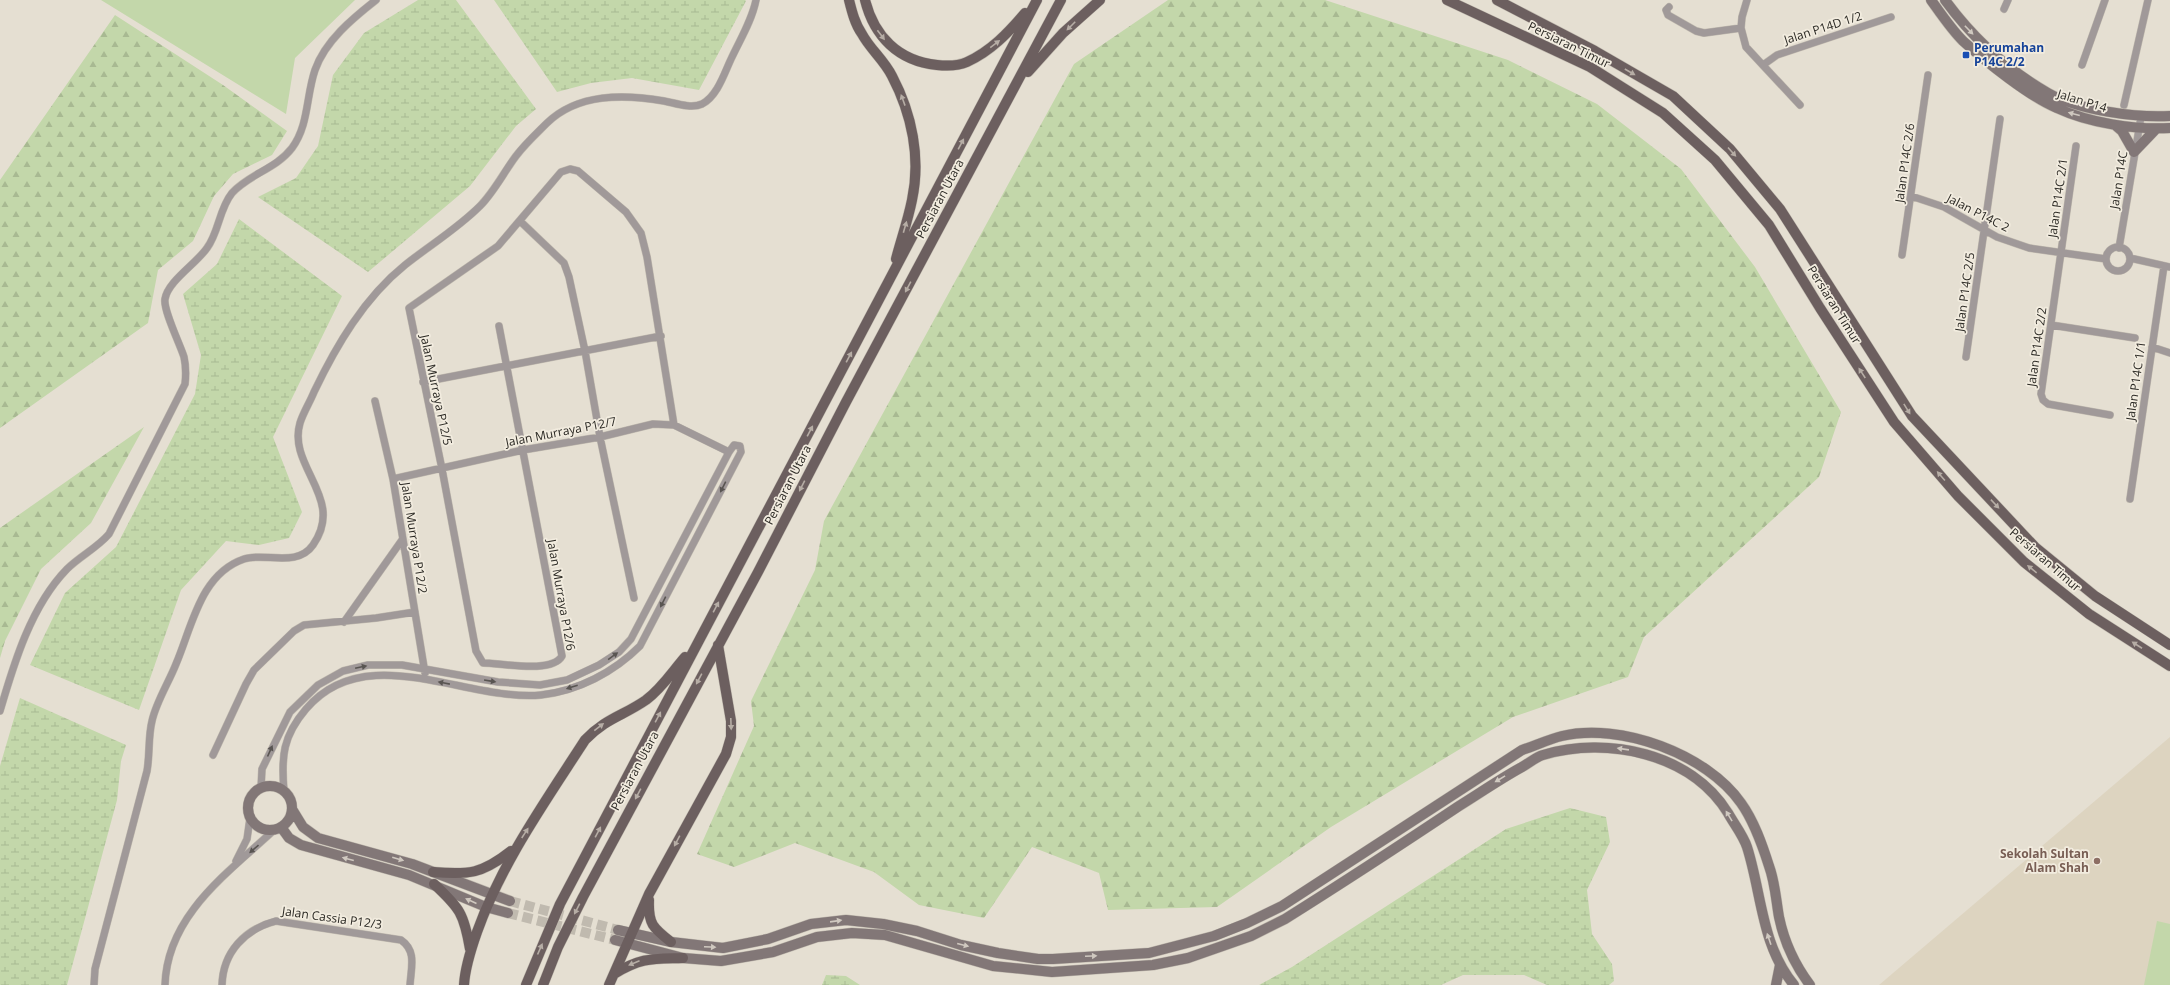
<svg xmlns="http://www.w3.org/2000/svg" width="2170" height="985" font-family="'Open Sans',sans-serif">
<defs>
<pattern id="forest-firs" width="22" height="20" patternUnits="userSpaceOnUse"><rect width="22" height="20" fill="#c3d7aa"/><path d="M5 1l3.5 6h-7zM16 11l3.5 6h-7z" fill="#a8b992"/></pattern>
<pattern id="wetland-marsh" width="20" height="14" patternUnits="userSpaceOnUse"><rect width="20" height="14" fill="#c3d7aa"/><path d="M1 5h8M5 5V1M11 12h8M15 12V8" fill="none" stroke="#a8b992"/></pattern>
</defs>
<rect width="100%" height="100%" fill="#e5dfd2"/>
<path fill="#ddd4c0" d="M2170,737V985H1879Z"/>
<path fill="#c3d7aa" d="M101,0H355L295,58L286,114Z
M2157,921L2170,924V985H2144Z"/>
<path fill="url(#forest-firs)" d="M1168,0H1325L1508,60L1597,104L1681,169L1755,267L1841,412L1819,477L1644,637L1628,677L1513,717L1331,827L1217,907L1108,910L1099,873L1032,847L984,918L919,905L874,872L795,843L734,867L697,854L754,726L751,701L815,570L824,521L1074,64Z
M115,15L223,85L287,131L272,155L233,174L214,196L193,241L158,270L148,323L0,428V180Z
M144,427L91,523L41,569L5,641L0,658V528Z"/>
<path fill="url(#wetland-marsh)" d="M418,0H456L536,109L516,126L470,186L368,272L258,197L296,178L318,146L333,75L364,33Z
M494,0H745L746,1L699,90L632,78L591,83L557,92Z
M239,219L342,296L273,437L302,512L289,538L259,545L226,541L181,590L139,710L30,665L65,593L116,547L195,394L201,355L183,294L217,264Z
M20,698L126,745L121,761L117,800L67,985H0V766Z
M1570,808L1606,817L1610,842L1587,890L1592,934L1612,964L1614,981L1609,985H1547L1524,975H1463L1441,985H1259L1292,967L1506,829Z
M826,975L846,976L860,985H822Z"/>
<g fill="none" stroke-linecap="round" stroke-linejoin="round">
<path stroke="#c0baaf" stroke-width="10" stroke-dasharray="10 5" stroke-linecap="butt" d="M510,901L618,930
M508,913L615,940"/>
<g stroke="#c0baaf" stroke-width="8">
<path id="street" d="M1747,0L1742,17L1741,28L1746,47L1800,105
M1669,7L1666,10L1668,15L1696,31L1704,33L1741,28
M2004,9L2008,0
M1763,65L1777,55L1891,17
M2082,65L2105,0
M2124,105L2148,0
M2076,146L2041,394L2043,400L2048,404L2110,415
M1911,196L1944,207L1997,237L2029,248L2106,259
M521,222L564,263L569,277L585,351L600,437L634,598
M2106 259a12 12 0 1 1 24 0a12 12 0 1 1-24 0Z
M2119,248L2141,117
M1902,255L1928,75
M2130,258L2170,267
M2051,325L2135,338
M499,326L562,656C552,674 501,663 483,663L476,651L442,469L409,308L498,246L561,172L570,169L578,171L626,212L641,233L647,257L674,425
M2152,347L2170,353
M1966,357L2000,119
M423,382L661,336
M375,401L393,479L425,673
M393,479L523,450L600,437L653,424L674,425L729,452
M2130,499L2164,266
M344,622L402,540
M0,711C14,663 31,606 67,569C80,556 97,548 109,534L185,384C186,375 186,366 184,357C180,344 163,310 165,299C168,281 196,264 207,248C219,232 219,209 232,193C249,174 276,169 292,148C309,125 306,96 315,70C325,41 353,18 376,0
M213,755L246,684L254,670L294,631L304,625L376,618L415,612
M261,788L262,769L290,712L318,685L343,671L368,665H402L498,682L540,685L567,680L599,665L619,652L631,639L729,452L734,445L740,446L741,452L640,646C614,672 578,691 541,695C466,702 366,638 306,709C283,736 281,756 284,791
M236,861L247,839L250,818
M94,985L95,969L147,771C150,754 148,737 152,721C156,702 169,682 176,664C192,627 200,574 244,559C265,552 297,568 313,545C346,498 287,467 300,423C303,413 310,402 314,392C336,346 364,298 405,265C430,245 457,229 480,206C494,192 504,172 516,156C525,144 536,134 547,123C578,93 624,94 664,101C675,103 691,109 702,104C718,96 725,71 732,57C741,38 752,20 756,0
M165,985C167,915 228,873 274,830
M222,985C223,952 245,929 276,921L401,940C417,951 411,968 410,985"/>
</g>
<g stroke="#c0baaf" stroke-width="11">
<path id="secondary" d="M1931,0C1941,14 1951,29 1963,41C1985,61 2030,97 2057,108C2089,123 2135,130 2170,128
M1945,0C1972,37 2008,70 2048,93C2078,110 2136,118 2170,116
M2115,125L2122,131L2134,152L2156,129
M248 808a22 22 0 1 1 44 0a22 22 0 1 1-44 0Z
M292,809L303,827L318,838L412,864L510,901
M281,827L289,838L301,845L409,875L486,907L508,913
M618,930L671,942L723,948L768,939L811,924L846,920L883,924L917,931L961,945L998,953L1038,959H1053L1149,953L1214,936L1247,923L1282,906L1522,750C1535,746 1549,739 1562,736C1620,722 1707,754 1741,803C1754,821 1762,844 1769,866C1775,882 1776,900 1779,917C1784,941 1795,965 1810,985
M615,940L683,958L721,961L773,952L817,937L852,933L885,935L993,966L1052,972L1153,965L1188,958L1251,936L1285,919C1344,882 1402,844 1459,806C1480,793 1500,779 1522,767C1529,763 1536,757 1543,755C1607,736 1691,753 1728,813C1734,824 1743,835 1747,847C1762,894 1761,945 1794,985
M1776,985L1780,965"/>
</g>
<g stroke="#c0baaf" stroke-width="11">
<path id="primary" d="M849,0C852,12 855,24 862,34C870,49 884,60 892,76C912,114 921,158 912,200C908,220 901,240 896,259
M865,0C874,36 898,61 937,65C946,66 958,66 967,62C991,51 1008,33 1025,13
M1447,0L1590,67L1663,113L1715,160L1769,225L1820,308L1894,422L1958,496L2024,562L2089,614L2170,666
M1497,0L1595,51L1673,96L1730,149L1780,209L1912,416L2035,547L2095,596L2170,645
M1028,72L1063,33L1100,0
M433,872C469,875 482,874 511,851
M434,884C460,908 464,914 470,949
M649,900C648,924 653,928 671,942
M614,974C642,957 653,959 683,958
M464,985C465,967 471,949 477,932C502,862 545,802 585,740C606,718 623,716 646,700C662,688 672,672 685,657
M526,985L560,904L1037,0
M543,985L558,947L583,897L758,572L846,402L1061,0
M609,985L649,894L726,754L731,737V721L718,645"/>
</g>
<use href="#street" stroke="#a09999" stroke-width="7"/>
<use href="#secondary" stroke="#827777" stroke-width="10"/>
<use href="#primary" stroke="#6c5f5f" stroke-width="10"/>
</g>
<defs><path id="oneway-solid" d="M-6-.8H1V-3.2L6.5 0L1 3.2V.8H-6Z"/></defs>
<g fill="#b6ada5">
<use href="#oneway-solid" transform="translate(1071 26) rotate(135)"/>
<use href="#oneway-solid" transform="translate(881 35) rotate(53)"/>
<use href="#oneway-solid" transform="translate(995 44) rotate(-37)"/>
<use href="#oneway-solid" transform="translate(1630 72) rotate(30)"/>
<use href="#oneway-solid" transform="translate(903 100) rotate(-110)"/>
<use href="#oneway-solid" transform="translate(961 144) rotate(-62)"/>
<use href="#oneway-solid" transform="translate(1732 152) rotate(48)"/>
<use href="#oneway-solid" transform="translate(905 227) rotate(-74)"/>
<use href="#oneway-solid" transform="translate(908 287) rotate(118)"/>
<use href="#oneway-solid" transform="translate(849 357) rotate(-62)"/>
<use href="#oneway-solid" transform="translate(1862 373) rotate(-123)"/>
<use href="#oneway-solid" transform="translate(1907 409) rotate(58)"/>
<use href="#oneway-solid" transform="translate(810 431) rotate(-62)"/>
<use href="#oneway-solid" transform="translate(1941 476) rotate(-131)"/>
<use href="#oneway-solid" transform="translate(802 486) rotate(117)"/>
<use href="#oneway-solid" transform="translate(1995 504) rotate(47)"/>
<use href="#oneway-solid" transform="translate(2032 569) rotate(-141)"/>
<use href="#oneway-solid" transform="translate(716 607) rotate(-62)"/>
<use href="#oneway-solid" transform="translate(2137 645) rotate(-147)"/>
<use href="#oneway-solid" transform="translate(699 679) rotate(118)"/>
<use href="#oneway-solid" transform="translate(658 717) rotate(-62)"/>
<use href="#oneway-solid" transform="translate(731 724) rotate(88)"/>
<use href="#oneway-solid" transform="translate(599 727) rotate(-38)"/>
<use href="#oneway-solid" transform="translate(638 794) rotate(118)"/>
<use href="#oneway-solid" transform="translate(598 832) rotate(-62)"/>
<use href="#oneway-solid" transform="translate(525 833) rotate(-57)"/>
<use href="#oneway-solid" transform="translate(677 841) rotate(118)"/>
<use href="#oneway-solid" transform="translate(577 909) rotate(117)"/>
<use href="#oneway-solid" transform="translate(540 949) rotate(-66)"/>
<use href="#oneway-solid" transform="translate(634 963) rotate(157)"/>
</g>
<g fill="#d0c9c0">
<use href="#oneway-solid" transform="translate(1969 30) rotate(46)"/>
<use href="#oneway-solid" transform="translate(2074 114) rotate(-165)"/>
<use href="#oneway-solid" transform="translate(1623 749) rotate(-172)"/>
<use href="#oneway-solid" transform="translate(1500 779) rotate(149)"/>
<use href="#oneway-solid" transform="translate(1729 816) rotate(-121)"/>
<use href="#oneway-solid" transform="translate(348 859) rotate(-165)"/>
<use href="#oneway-solid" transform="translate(398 859) rotate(16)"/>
<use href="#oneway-solid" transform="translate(471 901) rotate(-156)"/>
<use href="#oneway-solid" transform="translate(836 921) rotate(-8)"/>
<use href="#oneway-solid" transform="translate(1769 939) rotate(-109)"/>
<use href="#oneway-solid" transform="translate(963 945) rotate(14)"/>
<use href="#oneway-solid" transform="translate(710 947) rotate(3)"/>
<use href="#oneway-solid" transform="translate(1091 956) rotate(-3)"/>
</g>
<g fill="#595552">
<use href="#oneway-solid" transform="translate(723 487) rotate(117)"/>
<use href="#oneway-solid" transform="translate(663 602) rotate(117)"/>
<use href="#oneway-solid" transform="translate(613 656) rotate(-36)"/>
<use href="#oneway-solid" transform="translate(361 667) rotate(-12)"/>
<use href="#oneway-solid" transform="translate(490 681) rotate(9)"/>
<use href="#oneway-solid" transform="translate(444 683) rotate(-169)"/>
<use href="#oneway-solid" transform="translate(572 687) rotate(162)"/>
<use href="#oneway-solid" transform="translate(270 751) rotate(-66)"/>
<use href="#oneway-solid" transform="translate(254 849) rotate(139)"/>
</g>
<rect fill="#1a4fb4" stroke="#f2ecdf" stroke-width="1.5" x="1962" y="51" width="8" height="8" rx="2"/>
<circle fill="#8d6e63" stroke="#f2ecdf" stroke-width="1.5" cx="2097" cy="861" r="4"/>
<g text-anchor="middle" stroke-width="3.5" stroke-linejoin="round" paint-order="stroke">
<g font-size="12" fill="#2a2823" stroke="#f2ecdf">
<text transform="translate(1823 28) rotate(-18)" y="4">Jalan P14D 1/2</text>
<text transform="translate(1569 45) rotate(26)" y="4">Persiaran Timur</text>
<text transform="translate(2082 101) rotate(17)" y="4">Jalan P14</text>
<text transform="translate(1905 163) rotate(-82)" y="4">Jalan P14C 2/6</text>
<text transform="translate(2119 180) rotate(-81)" y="4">Jalan P14C</text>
<text transform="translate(2058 198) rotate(-82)" y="4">Jalan P14C 2/1</text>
<text transform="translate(940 199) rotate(-62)" y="4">Persiaran Utara</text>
<text transform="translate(1978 213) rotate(27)" y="4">Jalan P14C 2</text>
<text transform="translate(1965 292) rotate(-82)" y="4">Jalan P14C 2/5</text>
<text transform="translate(1834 305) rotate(58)" y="4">Persiaran Timur</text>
<text transform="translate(2037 347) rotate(-82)" y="4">Jalan P14C 2/2</text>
<text transform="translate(2136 381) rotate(-82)" y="4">Jalan P14C 1/1</text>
<text transform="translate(436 390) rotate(78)" y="4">Jalan Murraya P12/5</text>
<text transform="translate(561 432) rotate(-11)" y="4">Jalan Murraya P12/7</text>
<text transform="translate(788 485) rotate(-63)" y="4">Persiaran Utara</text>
<text transform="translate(414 538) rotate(81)" y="4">Jalan Murraya P12/2</text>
<text transform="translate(2045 560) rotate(41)" y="4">Persiaran Timur</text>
<text transform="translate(561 595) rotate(80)" y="4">Jalan Murraya P12/6</text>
<text transform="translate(635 771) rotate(-62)" y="4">Persiaran Utara</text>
<text transform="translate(332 918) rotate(8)" y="4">Jalan Cassia P12/3</text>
</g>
<g font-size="12" font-weight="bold" fill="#164399" stroke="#f2ecdf" text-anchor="start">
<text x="1974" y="52">Perumahan<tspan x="1974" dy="14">P14C 2/2</tspan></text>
</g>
<g font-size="12" font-weight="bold" fill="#785e54" stroke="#f2ecdf" text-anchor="end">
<text x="2089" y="858">Sekolah Sultan<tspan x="2089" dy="14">Alam Shah</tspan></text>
</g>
</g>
</svg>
